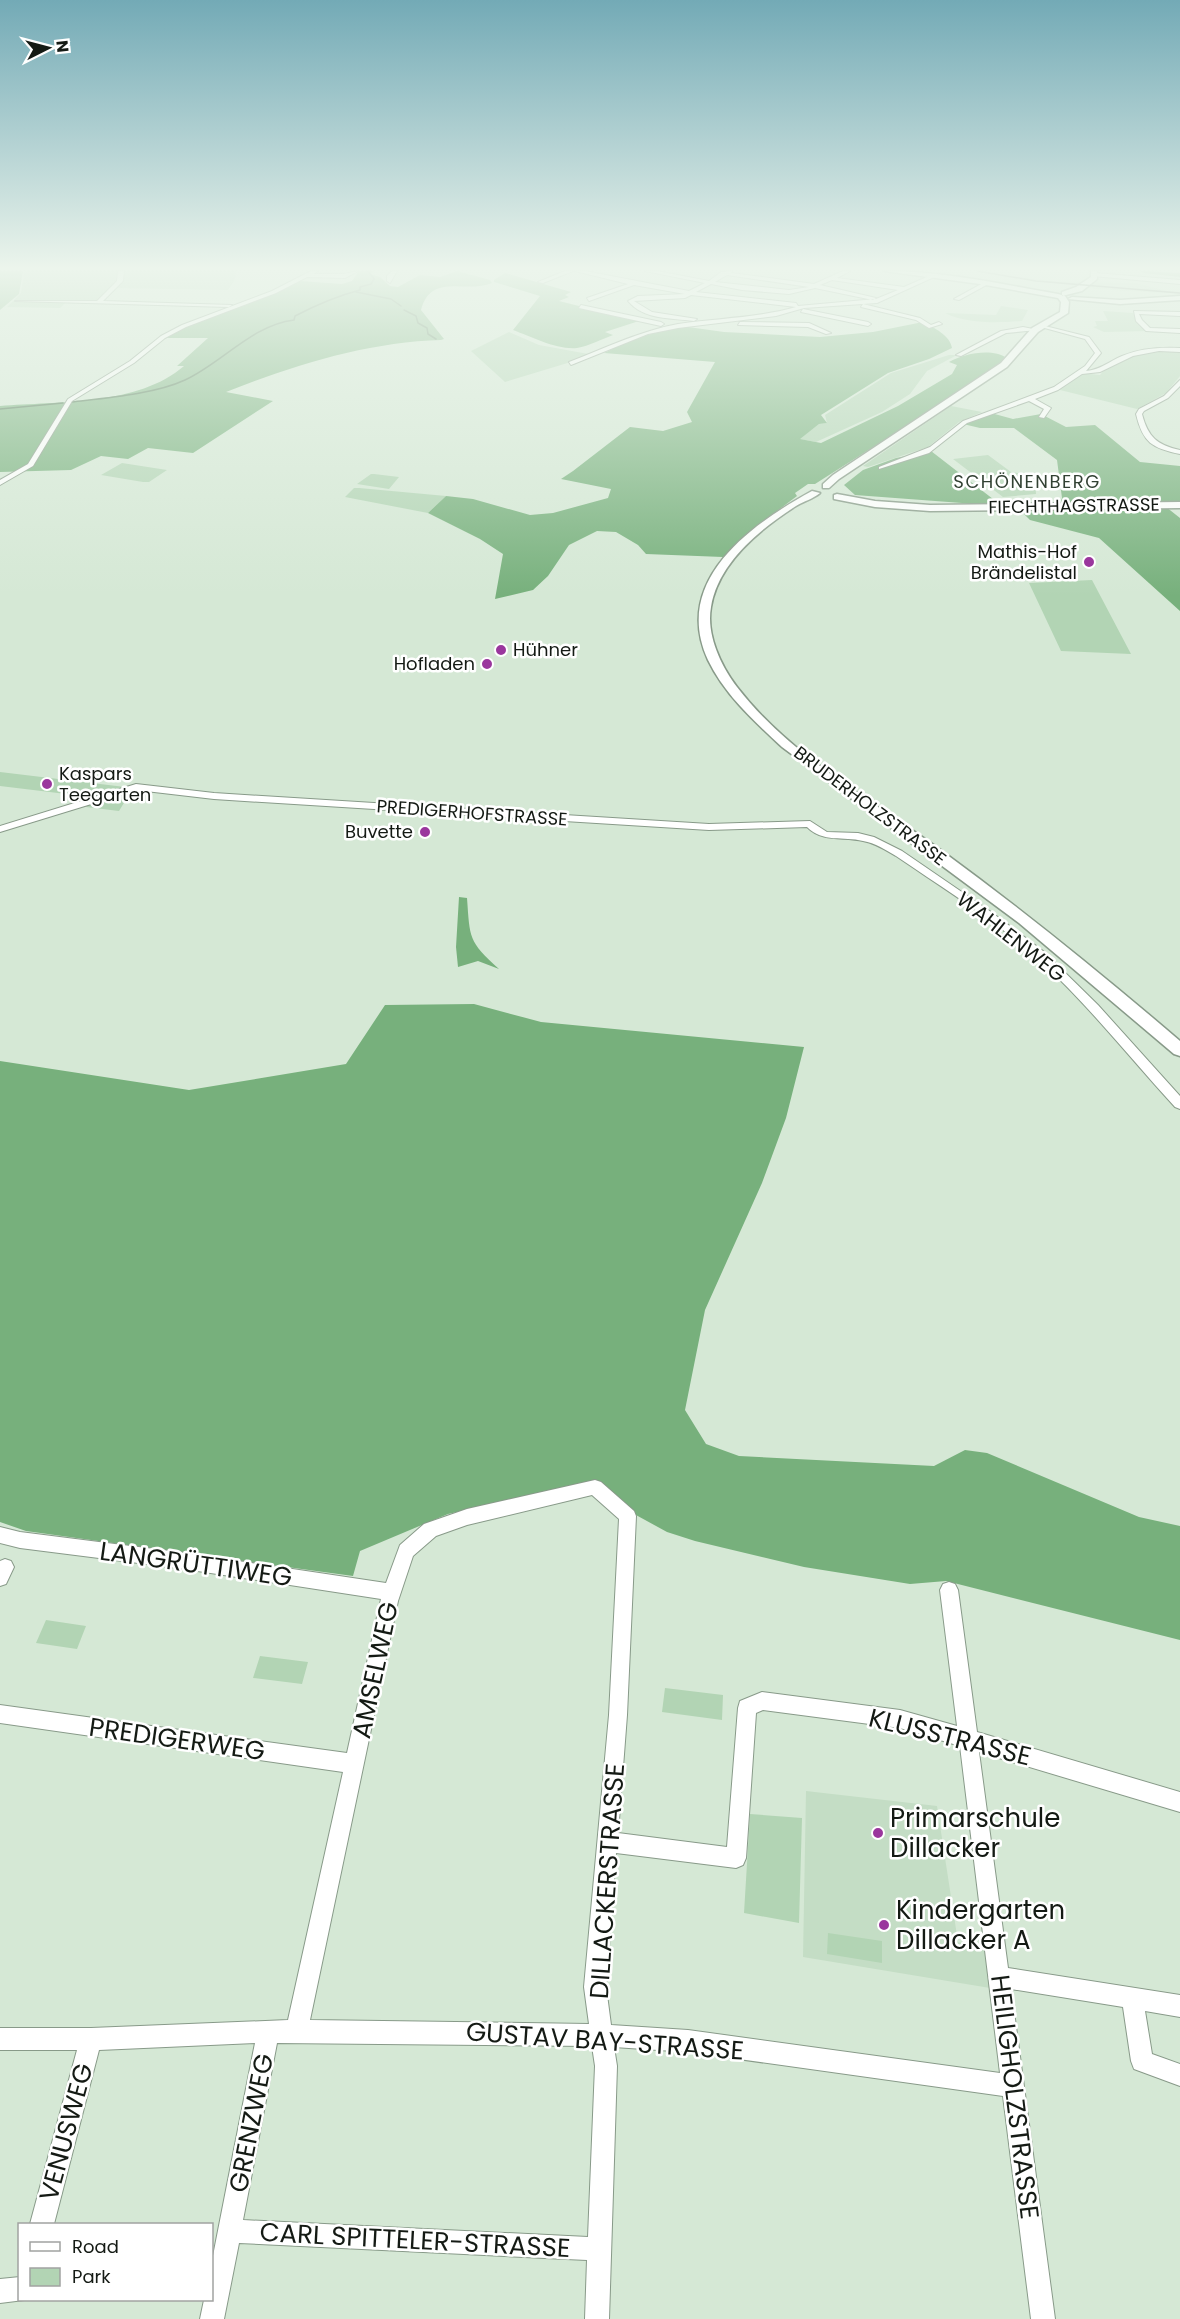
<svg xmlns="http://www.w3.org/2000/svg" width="1180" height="2319" font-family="Poppins,sans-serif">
<rect width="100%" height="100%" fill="#d5e8d5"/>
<path fill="#c4ddc5" d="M974,271L1059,282L1135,283L1180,294L1096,289Z
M806,1791L937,1806L958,1942L985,1949L990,1988L803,1957Z"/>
<path fill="#b2d4b4" d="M26,271H236L235,279L228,290L112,288L98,302L67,301L60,308L7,307L21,293L24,273Z
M1001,306L1028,310L1022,321C1000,323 966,324 945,313L996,315Z
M1103,311L1133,313L1138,323L1148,331L1104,332L1093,327L1097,326L1095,321H1108Z
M509,332L539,345L594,355L505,382L471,351Z
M1161,350L1180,351V376L1166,393L1137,409L1056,389L1082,373L1100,375C1115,357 1139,354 1161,350Z
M949,355H957L927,371L910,394L882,412L816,442L799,439L819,424L827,423L825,415L891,373Z
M951,406L982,412L959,422L928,447L868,467L863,466Z
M988,455L1011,472L1026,474L1035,478L1036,494L1003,497L953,459Z
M122,463L167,470L149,482H143L101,475Z
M371,474H374L399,477L389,489L357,484Z
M354,488H359L446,496L428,513L345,497Z
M1092,580L1131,654L1061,651L1029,583Z
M0,772L150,790L148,794L130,793L119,811L86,807L91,797L0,786Z
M46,1620L86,1626L77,1649L36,1643Z
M260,1656L308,1662L302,1684L253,1678Z
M665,1688L723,1695L722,1720L662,1712Z
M750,1814L802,1818L799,1923L744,1913Z
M828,1933L882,1941V1963L827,1954Z"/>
<path fill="#77b07c" d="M0,271H23L19,294L0,310Z
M359,271H374L370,274L380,277L390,286L398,287L420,275L440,277L457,271L490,280L492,283C466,294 431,272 421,310L444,339L441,340C368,342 294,365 226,392L273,401L193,453L148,448L128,459L101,456L71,470L0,472V406C58,401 138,406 184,366H177L208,338H164L179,329L300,281L342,284L352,281Z
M505,273L571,292L565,295L569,297L559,301L639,321L605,332L613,335C602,339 589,346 577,348C557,350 532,337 513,330L540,296L494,282V280Z
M923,322C934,328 950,335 952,348L929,359L888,373L821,415L827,423L819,424L800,439L821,443L898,406L952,374L957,365L949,362C965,353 992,348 1007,358L988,374L815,484H808L795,493L797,496L744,536L723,557L646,554L638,545L616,532L597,531L569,545L548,576L533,590L495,599L503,554L480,539L428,513L446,496L473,499L530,515L553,513L608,498L611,489L561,479L573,471L630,427L663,431L692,422L687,412L715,362L604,353L632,339L681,326L724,332L820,337L873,332Z
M991,413L1013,419L1041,414L1066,427L1095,425L1140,462L1180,466V503H1161L1180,518V611L1099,538L1030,520L1023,513L1057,511L1062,498L1057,460L1014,428H980L963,424Z
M931,451L1002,506L855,495L844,485L863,470L896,458Z
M459,897L467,898C470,938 468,941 499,969L478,961L458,967L456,947Z
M474,1004L541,1022L804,1047L786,1118L762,1183L705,1310L685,1410L706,1444L739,1456L934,1466L965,1450L987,1453L1139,1517L1180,1526V1640L946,1581L910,1584L804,1567L695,1541L667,1532L625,1509L596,1481L448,1514L360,1551L353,1576L26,1531L0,1522V1061L189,1090L346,1064L385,1005Z"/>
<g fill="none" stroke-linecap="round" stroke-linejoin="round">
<path stroke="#4c7550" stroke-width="1.5" d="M356,292L391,299L401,306
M404,310L416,316L418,323L427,328L428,334L436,339
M72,402C106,398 155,394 185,380C222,363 252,325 294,320L295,316C316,305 337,296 360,290V287L371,284L374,279L368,271
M0,409L63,403"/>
<path fill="#649c6a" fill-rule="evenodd" d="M1141,271L1180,273V277L1144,273Z"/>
<g stroke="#889a89" stroke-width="2">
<path id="street" d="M118,271H124L123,281L103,301L232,305L229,307L15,301H97L117,281Z
M311,271H318L313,274H344L358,271L345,278L307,277L276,293L186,327L165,338L134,363L72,401L33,466L0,485V480L28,464L68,399L130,361L161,336L182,325L272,291Z
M392,271H397L390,283L387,281V276Z
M565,271H573L543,283L538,282Z
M575,271H585L689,291L705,283L645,271H657L709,281L721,272L732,271L731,273L814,284L843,271H850L837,278L904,287L929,276L934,277L877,303L804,308L776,316L678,328L648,334L571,365L569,362C605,348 640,331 678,324C717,318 757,318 796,307L691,295L685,298L634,301L652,312L697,319L694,321C671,318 644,320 628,301L638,296L685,294L634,285L589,301L587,298L628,284ZM727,275L809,287L789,290L715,282ZM832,280L898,290L876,299L798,306L796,303L696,292L711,284L742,290L789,294L815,288L873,300L876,298L820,285Z
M1095,273L1180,280V284L1093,276Z
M985,282L990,283L959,300L954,299Z
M863,304L920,318L931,325L939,322L942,324L929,328L916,320L861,307Z
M581,305L661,322L664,324L661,326L579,308Z
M803,309L868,322L871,324L868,326L801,312Z
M1134,311L1180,312V316L1139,314L1142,320L1150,328L1180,329V333L1146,331L1136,321Z
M740,322L809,323L831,333L826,334L808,327L738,325Z
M1041,325L1089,337L1101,353L1086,371C1100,370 1110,361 1122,356C1141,348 1160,347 1180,348V352L1159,351L1133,356L1100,372L1082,374L1058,390L1035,399L1051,408L1044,418L1039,417L1044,409L1029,401L967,423L929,453L879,469V467L930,447L963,421L1054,387L1085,366L1095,353L1085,339L1041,327Z
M1023,327L1038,330L1006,333L961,356L956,355L1001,331Z
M1180,380V386L1168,398L1144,411L1142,414C1148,437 1157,445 1180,450V454C1152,448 1143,443 1136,414L1139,409L1164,396Z
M136,784L214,793L709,824L810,821L827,832L858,833L874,837L902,851L991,912L1043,951L1098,1005L1180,1096V1109L1175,1107C1129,1057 1087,1003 1036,957C993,919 943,888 896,856C886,850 875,843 863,841C843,836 823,843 807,827L709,830L214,799L137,790L0,832V826Z
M595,1480L601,1482L634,1511L636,1516L627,1715L618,1833L727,1847L738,1708L740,1701L762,1692L900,1710L957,1726L940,1590L943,1584L949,1582L955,1584L958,1590L977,1732L1180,1792V1812L979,1752L1008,1968L1180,1995V2017L1145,2011L1152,2054L1180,2064V2086L1134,2069L1131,2061L1123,2007L1011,1989L1055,2319H1031L1003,2096L688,2052L614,2047L617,2066L609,2319H585L587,2260L239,2243L224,2319H200L204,2300H212V2261L255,2043L99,2050L54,2224H30L77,2050H0V2028H91L288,2020L343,1772L0,1723V1705L347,1753L381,1599L178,1568L20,1548L0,1543V1527L20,1532L178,1552L386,1583L400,1545L424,1524L467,1509ZM592,1495L619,1519L609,1715L584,1987L589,2024L310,2020L398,1601L413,1556L436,1536L467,1525ZM763,1710L900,1728L960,1746L1000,2073L688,2030L611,2025L606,1987L616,1853L736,1868L743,1865L746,1858L756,1713ZM277,2043L592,2046L595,2066L588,2237L243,2220Z
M5,1559L11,1561L14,1567L6,1584L0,1586V1561Z
M20,2277V2300H24L0,2303V2279Z"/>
</g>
<g stroke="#889a89" stroke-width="3">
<path id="secondary" d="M884,271C942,271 1001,284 1058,294L1065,296L1069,302L1068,313L1038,332L1007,367L839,479L829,488H823V484L833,475L1001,363L1032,328L1060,312L1061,302L1058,298L980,284Z
M1091,271H1097V279L1082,291L1062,296V292L1076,287L1091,277Z
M1180,296V300L1120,304L1068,299L1072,297L1120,300Z
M812,491L820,493C813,499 804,501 796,506C760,529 718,563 711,607C706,635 721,666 737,687C790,756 873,801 942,851C1024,911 1103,975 1180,1041V1056L1174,1054L1019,923L782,747C754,721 725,695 708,660C671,580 752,524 812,491Z
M837,494L875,501L930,505L1180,502V508L930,511L875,507L834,499V495Z"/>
</g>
<use href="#street" fill="#fff" fill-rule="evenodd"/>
<use href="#secondary" fill="#fff" fill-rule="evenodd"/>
<path stroke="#687368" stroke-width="1.5" d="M977,271L1036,281L1180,293"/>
</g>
<linearGradient id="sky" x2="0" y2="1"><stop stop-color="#73aab6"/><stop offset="0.45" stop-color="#ecf5ec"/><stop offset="1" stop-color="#ecf5ec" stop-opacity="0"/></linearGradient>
<rect width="1180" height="596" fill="url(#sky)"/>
<g fill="#9a369d" stroke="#fff" stroke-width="2">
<circle cx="1089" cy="562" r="6"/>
<circle cx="501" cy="650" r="6"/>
<circle cx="487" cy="664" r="6"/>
<circle cx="47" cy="784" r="6"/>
<circle cx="425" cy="832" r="6"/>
<circle cx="878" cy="1833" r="6"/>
<circle cx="884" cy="1925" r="6"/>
</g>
<g text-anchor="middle" stroke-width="5" stroke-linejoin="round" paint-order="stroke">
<g font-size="18" letter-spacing="1.5" fill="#324133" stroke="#fff">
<text x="1027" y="488">SCHÖNENBERG</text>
</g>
<g font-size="18" fill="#141a14" stroke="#fff">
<text transform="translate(1074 506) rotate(-1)" y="6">FIECHTHAGSTRASSE</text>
<text transform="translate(870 806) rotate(37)" y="6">BRUDERHOLZSTRASSE</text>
<text transform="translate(472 813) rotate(4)" y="6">PREDIGERHOFSTRASSE</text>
</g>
<g font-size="18" fill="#141a14" stroke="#fff" text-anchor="end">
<text x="1077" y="558">Mathis-Hof<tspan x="1077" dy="21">Brändelistal</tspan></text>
<text x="513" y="656" text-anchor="start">Hühner</text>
<text x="475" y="670">Hofladen</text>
<text x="59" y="780" text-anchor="start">Kaspars<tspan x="59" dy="21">Teegarten</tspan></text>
<text x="413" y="838">Buvette</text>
</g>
<g font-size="21" fill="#141a14" stroke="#fff">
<text transform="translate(1011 937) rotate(38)" y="7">WAHLENWEG</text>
</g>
<g font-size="26" fill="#141a14" stroke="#fff">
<text transform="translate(196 1564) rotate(8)" y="9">LANGRÜTTIWEG</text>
<text transform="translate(375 1670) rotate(-78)" y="9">AMSELWEG</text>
<text transform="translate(950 1737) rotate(14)" y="9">KLUSSTRASSE</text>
<text transform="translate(177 1739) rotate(8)" y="9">PREDIGERWEG</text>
<text transform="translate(607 1881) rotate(-86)" y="9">DILLACKERSTRASSE</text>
<text transform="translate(605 2041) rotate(4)" y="9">GUSTAV BAY-STRASSE</text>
<text transform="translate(1015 2097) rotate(83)" y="9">HEILIGHOLZSTRASSE</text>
<text transform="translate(251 2123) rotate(-79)" y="9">GRENZWEG</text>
<text transform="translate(66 2132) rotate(-75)" y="9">VENUSWEG</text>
<text transform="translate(415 2240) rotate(3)" y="9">CARL SPITTELER-STRASSE</text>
</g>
<g font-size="26" fill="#141a14" stroke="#fff" text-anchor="start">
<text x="890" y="1827">Primarschule<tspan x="890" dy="30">Dillacker</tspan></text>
<text x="896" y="1919">Kindergarten<tspan x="896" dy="30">Dillacker A</tspan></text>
</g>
</g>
<rect x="18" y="2223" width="195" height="78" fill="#ffffff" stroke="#a1a3a1" stroke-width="1.5"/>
<rect x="30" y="2242" width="30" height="9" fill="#ffffff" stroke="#a1a3a1" stroke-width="1.5"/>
<text x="72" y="2253" font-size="18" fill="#141a14">Road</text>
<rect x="30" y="2268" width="30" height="18" fill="#b2d4b4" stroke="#a1a3a1" stroke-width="1.5"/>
<text x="72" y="2283" font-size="18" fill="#141a14">Park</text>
<g transform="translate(48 48) rotate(84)" stroke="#ffffff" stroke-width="4.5" paint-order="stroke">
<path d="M0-4.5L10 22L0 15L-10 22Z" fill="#141a14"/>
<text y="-9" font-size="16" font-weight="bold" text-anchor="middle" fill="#141a14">N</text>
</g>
</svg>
